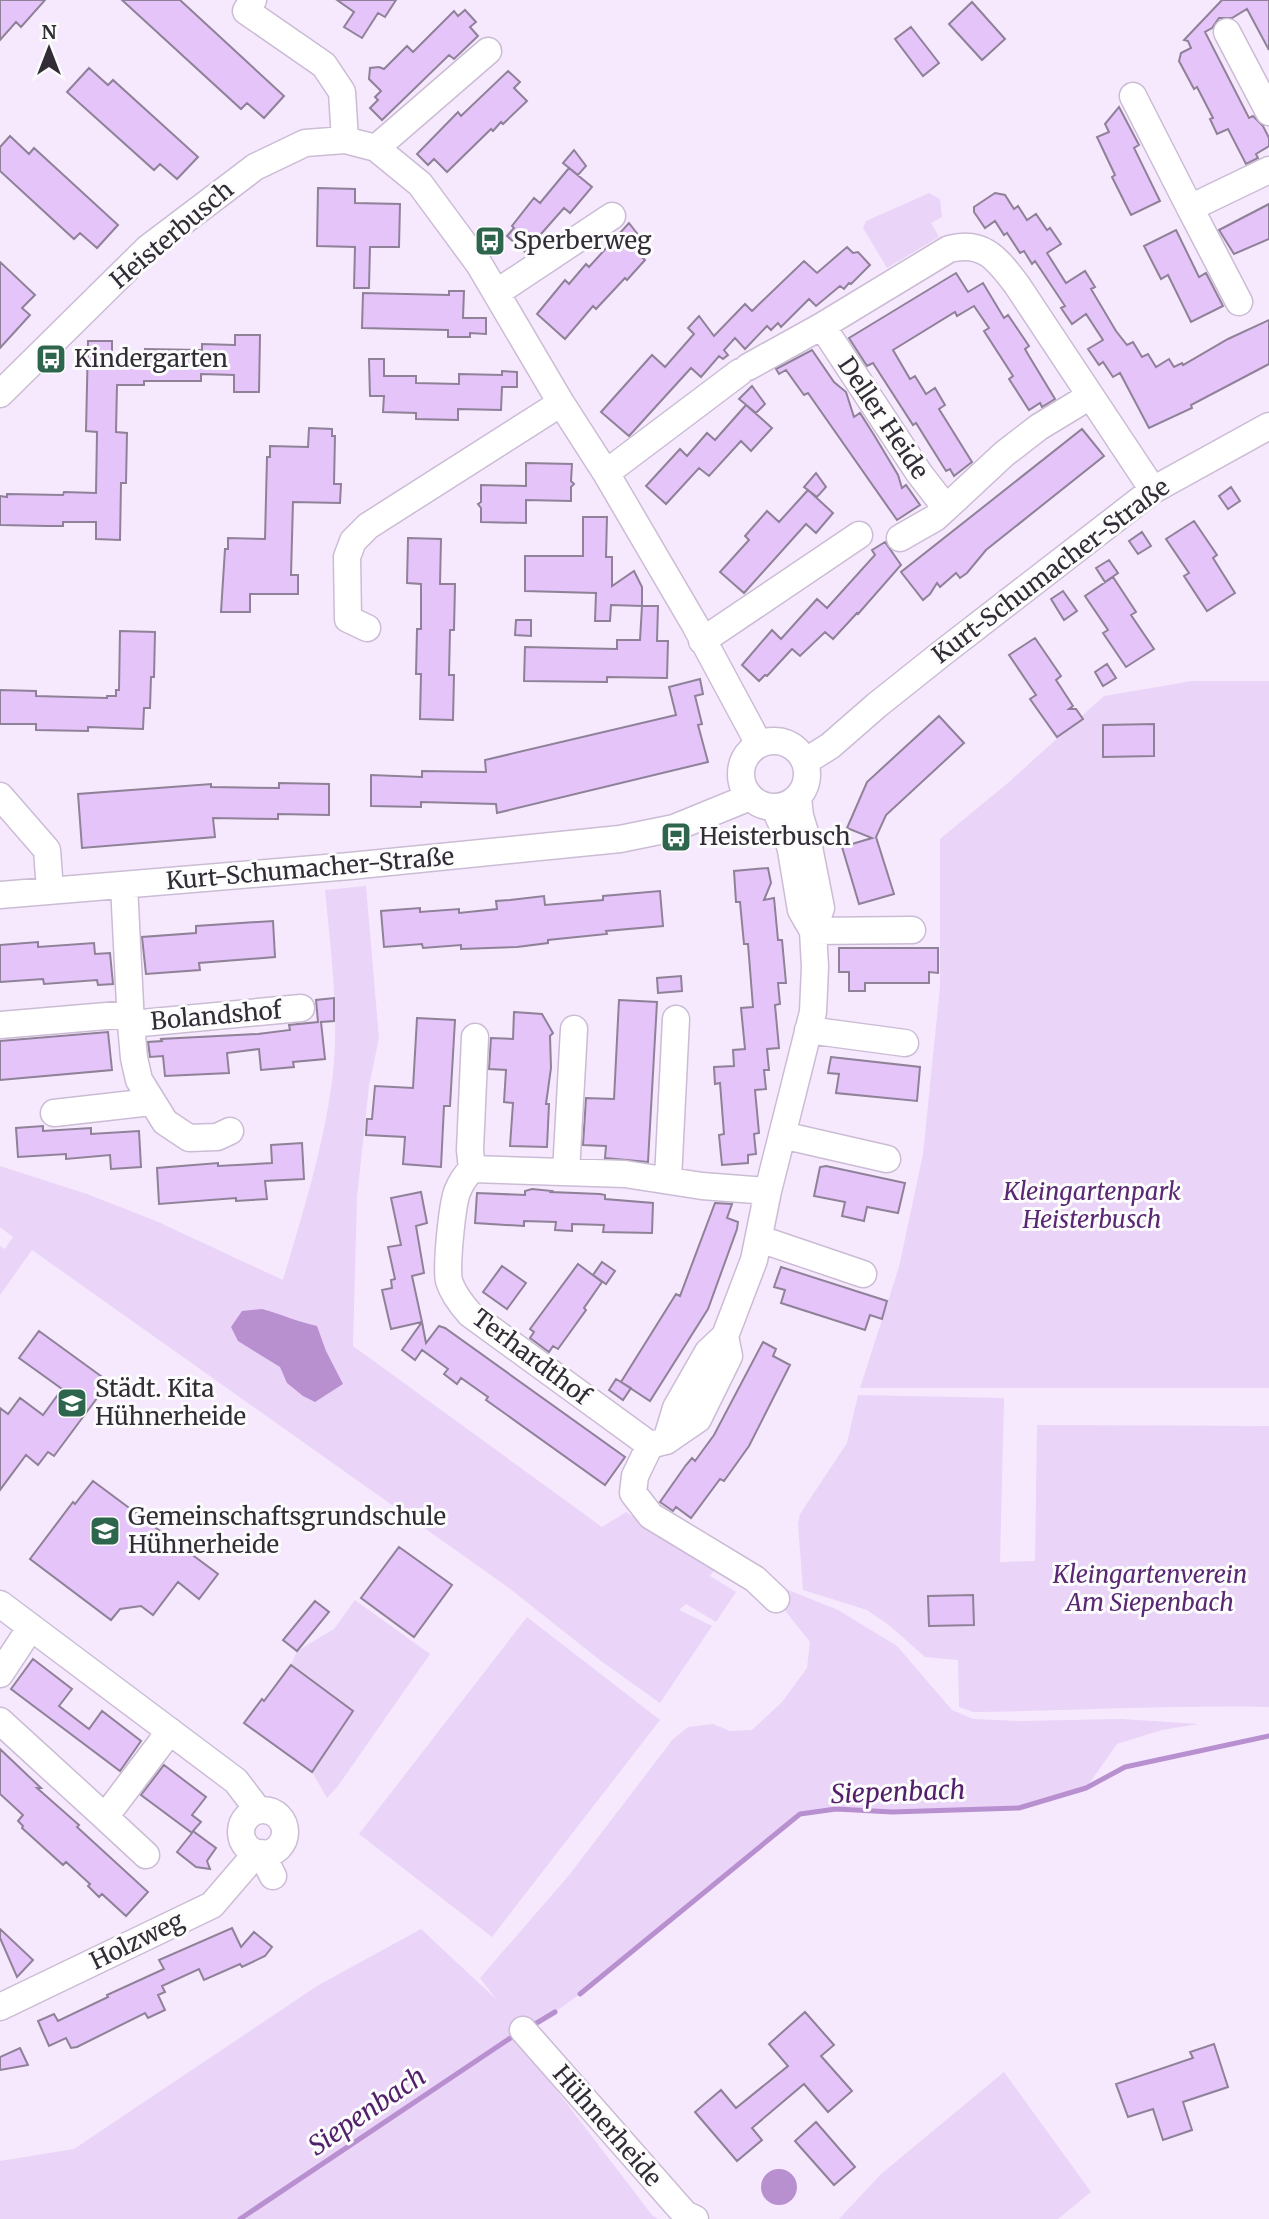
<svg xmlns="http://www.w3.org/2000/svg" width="1269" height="2219" font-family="Merriweather,serif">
<rect width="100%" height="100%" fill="#f6e9fe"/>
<path fill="#ead4f8" d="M929,193L940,199L942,217L931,223L939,237L887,268L863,228L866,221Z
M1192,681H1269V1388H860L899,1267L923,1154L940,987V839L1009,782L1104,696Z
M366,886L379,1038L369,1086L357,1197L353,1346L602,1527L626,1512L715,1569L710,1576L736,1592L716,1622L686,1604L679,1610L712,1626L660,1703L601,1661L509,1588L32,1250L0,1295V1246L5,1249L13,1237L0,1227V1166L87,1194L156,1221L283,1280C302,1215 323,1149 332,1082C340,1018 331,953 325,890Z
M858,1395L1004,1398L1000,1562L1035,1561L1037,1425L1269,1426V1707C1170,1705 1072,1711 973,1712L959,1707L958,1660L925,1657L890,1626L867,1610L803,1590L798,1524L800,1514L847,1443Z
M781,1587L838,1610L897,1646L952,1710L973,1719L1021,1721L1121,1719L1199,1724L1162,1730L1117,1744L1086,1788L1019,1808L892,1812L836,1809L800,1814L580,1994L555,2012L515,2036L652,2215L658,2219H0V2161L74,2149L317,1986L421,1929L497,2000L480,1978L570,1874L673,1739L688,1727L713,1724L730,1731L752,1730L782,1702L807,1668L810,1642L776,1599Z
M355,1600L430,1654L338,1786L327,1798L312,1772L353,1711L291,1665L297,1651L334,1629Z
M527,1617L660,1720L492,1937L359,1834Z
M1004,2072L1091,2192L1058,2219H839L881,2174Z"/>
<path fill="#b890d0" d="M262,1309C281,1314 298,1322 317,1326L326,1351L343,1384L315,1402L303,1396L287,1383L280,1367L238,1341L231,1327L242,1311Z
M761 2187a18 18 0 1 1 36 0a18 18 0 1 1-36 0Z"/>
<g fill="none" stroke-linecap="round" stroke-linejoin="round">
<path stroke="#b890d0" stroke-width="5" d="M580,1994L800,1814L836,1809L892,1812L1019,1808L1086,1788L1125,1767L1269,1736
M535,2024L555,2012
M240,2219L515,2035"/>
</g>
<path fill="#e5c4fa" stroke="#8f8198" stroke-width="2" d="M0,0H45L21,27L16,22L0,40Z
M122,0H180L284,96L264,118L247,103L241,109Z
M337,0H396L385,17L378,13L362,38L344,27L354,12Z
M1222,0H1269V50L1247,9L1232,18H1219L1212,28L1205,32L1249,118L1253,116L1263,126L1269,138V146L1256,154L1258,158L1246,164L1228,129L1217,134L1210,119L1213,118L1197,87L1194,89L1179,61L1181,53L1191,48L1188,41L1184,40Z
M972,2L1005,39L982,60L949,24Z
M465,10L476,22L470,27L478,36L454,59L449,55L382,120L370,108L378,100L375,97L381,91L369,79L370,68L379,67L384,69L407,46L413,52L454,11L458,16Z
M911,27L939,63L923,76L895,39Z
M89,68L108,85L113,80L198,157L177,179L160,164L154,170L67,92Z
M508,71L520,82L514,88L527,101L503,124L501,122L493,131L491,129L447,172L434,159L428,165L417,154L458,112L461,116Z
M1119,107L1139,145L1134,148L1160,201L1131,215L1112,177L1115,175L1097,137L1109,132L1105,124Z
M10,136L29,154L34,148L118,225L97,248L80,233L74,239L0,171V147Z
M574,150L586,166L578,175L563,163Z
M569,168L592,187L570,213L564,208L525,252L507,236L514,228L512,226L534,198L540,203Z
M318,188L355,189V203L400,204L399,247H370L369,288H354L355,247L317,246Z
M995,193L1005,195L1014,209L1018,206L1027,220L1036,214L1047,230L1050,228L1061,244L1047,253L1066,283L1085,271L1095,287L1091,289L1116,331L1127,345L1133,342L1142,357L1148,354L1156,367L1169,359L1174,367L1182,363L1183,365L1228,339L1269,320V364L1191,405L1192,408L1149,428L1120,373L1113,377L1103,362L1099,365L1088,349L1103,340L1086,314L1072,324L1061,308L1065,306L1035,261L1032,264L1024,251L1020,253L1007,233L1004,235L995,221L985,228L974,212V207Z
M1269,204V239L1234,254L1219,230Z
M629,223L639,236L630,246L645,260L627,280L625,278L596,309L593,306L565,339L537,314L565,280L569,284L586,264L589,267Z
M1176,230L1199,277L1206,273L1223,306L1191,322L1168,275L1161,279L1144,246Z
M847,247L853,253L858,252L870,265L851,284L849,283L844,289L840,286L816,306L809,299L781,327L778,323L771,330L767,326L745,349L735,338L724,350L728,355L723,359L719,356L701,377L691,368L629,436L601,412L652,355L665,367L694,334L688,328L699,316L714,336L745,304L752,311L804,261L817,273Z
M0,262L35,295L22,308L30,315L0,348Z
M956,273L968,292L983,283L1004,318L1008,315L1029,346L1025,349L1029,356L1055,399L1042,407L1040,403L1029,410L1009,379L1013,376L984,331L989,328L974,306L957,316L955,312L893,350L910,379L915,376L926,394L935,388L945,405L939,409L972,462L954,476L950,469L946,471L916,423L913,425L873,363L867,366L849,338Z
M449,291H464L463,318H486V334L470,333V337H448V330L362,328L363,293L449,295Z
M235,335H260L259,392H234V375L201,374V381H144V385H117L116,432L127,433L126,483H121L120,540L96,539V522H63V526H47L0,525V496L7,497V494L63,495L64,492L96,493L97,432L86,431L88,341H112V354L145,355V349L202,350V344L235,345Z
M812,350L834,382L846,392L854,417L860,413L874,435L898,475L902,488L906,485L920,505L897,520L808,393L804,395L786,370L779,374L776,369Z
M369,359H384V376H416V383L459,384V374L502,375V371L517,372V387H502L501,410L458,409V420L416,419V413L383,412L384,396H370Z
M752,386L765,404L756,413L739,399Z
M746,405L772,428L751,451L741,441L709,476L699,468L666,504L646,486L680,449L687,456L707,433L715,440Z
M309,428L332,429V436H335L334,484H341L340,503L293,502L291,575H298V594H250V612H221L225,549H228V538L265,539L267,457H270V446L308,447Z
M1082,429L1104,456L986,550L967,573L960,578L956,573L940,587L937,583L930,594L923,600L901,572Z
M526,463L572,464L571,481L574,484L571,487V501L526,500V523L481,522V508L478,504L481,502V485L526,486Z
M816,473L826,487L817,497L804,487Z
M1231,487L1240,501L1228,509L1219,496Z
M808,490L833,513L816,533L806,524L744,593L720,572L749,540L745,536L767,511L779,522Z
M583,517H607L606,557H612V586L634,571L642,587V606L611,605L610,621H595L596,593L525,591V556H583Z
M1194,521L1217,555L1213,558L1235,593L1207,611L1184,576L1189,573L1166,539Z
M1142,532L1151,546L1138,554L1129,541Z
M408,538L441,539L440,584H455L454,630H450L449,675H454L453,720L420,719L421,674H416L417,629H421V584L407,583Z
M885,542L901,565L858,614L857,613L833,639L825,632L800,656L792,649L767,676L765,675L759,681L742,665L772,630L781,639L817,599L827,608L875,555L872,550Z
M1109,560L1118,573L1105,582L1096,568Z
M1113,577L1136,612L1131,615L1154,649L1126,667L1103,633L1108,630L1085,596Z
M1063,591L1077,611L1064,620L1051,599Z
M642,606H658L657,641H668L667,678L607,677V682L524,681L525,647L617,649V640H640Z
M516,620H531V636L515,635Z
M120,631L155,632L154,677H151L150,708H144L143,729L88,727V731L36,730V724H0V690L36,691V696L107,698V696H116V690H119Z
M1035,638L1061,676L1056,680L1073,706L1069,709H1076L1083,719L1057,737L1030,699L1036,695L1009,655Z
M1107,664L1116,678L1103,686L1095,672Z
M700,679L703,694L695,696L702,724L698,725L708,762L497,813L496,804L421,802V807L371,806V775L422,777V771L486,772L485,760L676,715L669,687Z
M939,716L964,743L886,815L876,837L894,894L859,904L842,847L872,838L847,828L867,782Z
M1154,724V756L1103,757V725Z
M279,783L329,784V815L278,814V819L213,818L215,837L82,848L78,794L211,784V787L279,788Z
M768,868L771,883L764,900L774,898L778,940H782L786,983H778L780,1004L775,1005L779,1048L767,1049L769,1070H764L766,1089L755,1090L759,1133L754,1134L756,1154L748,1155V1163L722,1165L719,1135L724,1134L720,1083L715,1084L714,1067L734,1066L733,1050L745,1049L741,1008L753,1007L748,944H744L740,902H736L734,871Z
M660,891L663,926L606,931L607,934L548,940V943L517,947L461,949V945L423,948L422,944L384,947L381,911L420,908V912L459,909V913L497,909L496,901L510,900L544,896L545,905L603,900V896Z
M273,921L275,957L199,963L200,970L146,974L142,937L196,933V926Z
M38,942V947L94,943L95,954L110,953L113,984L98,985L97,980L44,984L43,979L0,982V945Z
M839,948H938V973L929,972V983H865V991H849V972H839Z
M681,976L682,991L658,993L657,978Z
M334,998V1021L321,1022L325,1059L293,1062L294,1067L261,1070L259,1049L227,1053L229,1073L165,1076L163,1056L150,1057L148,1042L162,1041L161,1039L258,1034L290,1030L289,1025L318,1022L316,1000Z
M619,1000L657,1002L648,1162L605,1158L606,1146L583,1145L586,1098L614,1099Z
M514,1012L542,1014L553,1033L550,1036L551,1068L546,1104H549L547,1147L510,1146L513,1103L504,1102L506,1070L489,1069L491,1038L513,1039Z
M417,1018L455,1020L450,1106H444L441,1167L403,1164L405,1137L366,1135L367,1119H372L375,1086L413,1088Z
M108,1032L112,1070L0,1080V1041Z
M831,1057L920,1067L917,1101L836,1093L839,1074L828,1073Z
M43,1126V1131L91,1128V1134L139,1131L141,1167L111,1169L110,1155L66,1159V1154L18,1157L16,1128Z
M302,1143L304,1179L265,1181L267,1199L236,1201V1198L159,1204L157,1168L218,1163V1166L272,1163L271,1145Z
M826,1166L905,1183L898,1213L867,1207L864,1221L842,1216L845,1202L814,1196L820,1167Z
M532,1189L552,1191L551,1192L600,1194L605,1195V1199L653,1203L652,1233L603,1232L604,1225L572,1224V1231L555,1230L556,1222L524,1221V1226L475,1223L477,1193L525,1195V1191Z
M421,1192L427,1223L416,1226L424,1273L412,1276L422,1322L391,1329L382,1290L392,1288L391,1280L395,1279L388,1247L401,1245L391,1198Z
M715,1203L732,1204L727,1218L738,1222L737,1229L708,1309L650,1401L621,1382L676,1294L680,1296Z
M602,1262L615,1271L606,1284L593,1275Z
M578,1264L602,1282L584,1308L586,1310L558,1349L553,1346L549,1352L530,1338L534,1332L530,1329Z
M502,1266L526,1283L507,1309L483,1292Z
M781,1267L887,1301L882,1319L870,1315L865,1330L781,1303L785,1290L774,1287Z
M422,1322L426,1343L439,1326L445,1328L625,1457L605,1485L486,1400L488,1397L461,1378L457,1384L444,1374L448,1369L422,1350L415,1360L402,1350Z
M39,1331L109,1382L54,1456L48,1452L38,1465L26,1455L0,1490V1408L8,1414L20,1398L43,1415L62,1389L19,1358Z
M763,1342L776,1349L773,1356L790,1365L749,1446L724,1481L720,1479L691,1518L676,1507L673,1511L660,1502L686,1465L692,1458L695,1461L714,1435Z
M616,1379L631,1388L623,1400L609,1390Z
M93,1481L218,1574L199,1599L178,1582L153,1615L141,1606L120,1609L111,1620L30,1559L73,1502L75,1504Z
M399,1547L452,1585L414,1637L361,1598Z
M973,1595L974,1625L929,1626L928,1596Z
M315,1601L329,1612L297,1651L283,1640Z
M33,1659L72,1689L59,1706L89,1729L102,1711L141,1741L120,1771L11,1689Z
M291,1665L353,1711L312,1772L244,1723L262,1699L264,1701Z
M0,1749L41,1788H37L79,1825L77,1827L148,1892L126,1916L102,1894L99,1897L88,1886L90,1884L66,1862L63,1865L22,1828L23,1826L18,1821L23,1815L0,1794Z
M164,1765L206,1797L192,1815L201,1822L193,1831L216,1848L207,1861L210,1869L196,1867L177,1852L192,1833L141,1795Z
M232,1928L241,1947L254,1932L272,1947L265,1956L242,1967L240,1964L204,1980L199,1969L162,1986L165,1992L158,1995L165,2010L148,2018L145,2013L77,2047L71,2048L66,2038L49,2046L38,2021L54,2014L58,2021L108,1997L107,1995L164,1969L159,1960Z
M0,1929L33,1960L17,1977L0,1938Z
M805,2012L834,2045L821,2056L852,2091L828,2112L804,2084L752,2128L762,2140L737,2161L695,2112L721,2090L736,2108L788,2066L769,2044Z
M1214,2044L1228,2087L1183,2102L1192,2130L1163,2140L1153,2109L1128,2117L1116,2084L1193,2058L1190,2052Z
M20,2048L28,2065L0,2070V2057Z
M816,2122L855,2167L834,2185L795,2141Z"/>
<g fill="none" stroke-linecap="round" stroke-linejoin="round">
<g stroke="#cbbcd5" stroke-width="29">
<path id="minor" d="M253,0L246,11L324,65L342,92L345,140
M1227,32L1269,112
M1133,96L1190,208
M376,148L488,51
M496,293L612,216
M1239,302L1190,208L1269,170
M748,367L822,326
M0,394L148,248L255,167L305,143L345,140L376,148L420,184L479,264L561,403L606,473L695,625L759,744
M1090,396L1039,427L1004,454L946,508L919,473L822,326L949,249C984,240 998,260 1017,285L1153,490
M606,473L740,372
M900,538L935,518L946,508
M367,628L348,619L347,557L353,541L368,526L561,403
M702,641L859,535
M741 774a33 33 0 1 1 66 0a33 33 0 1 1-66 0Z
M806,761L830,746L877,705L941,654L1153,490L1269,426
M0,796L47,850L50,890
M774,807L786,833L791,850L801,910L813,931
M124,885L131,1024L134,1058L139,1080L165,1122L189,1138L217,1137L230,1131
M0,895L350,866L620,839L674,828L750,797
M813,931L912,930
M131,1024L301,1008
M0,1025L130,1014
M808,1030L905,1043
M54,1113L151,1102
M782,1135L887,1159
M472,1169L470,1150L475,1037
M566,1172L574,1029
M668,1179L676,1019
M760,1239L863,1274
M666,1441L698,1419L729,1356L725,1336
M650,1445L470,1314C461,1304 453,1294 449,1281C446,1266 452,1207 457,1192C461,1182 465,1176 472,1169L625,1174L702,1186L768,1191
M776,1599L755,1579L651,1516L633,1493L635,1476L650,1445L666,1441L676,1408L708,1352L725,1336L754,1260L768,1191L813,1012L815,967L813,931L821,908L808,842L800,816L798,798
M0,1604L236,1781L258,1810
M0,1674L31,1627
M0,1721L105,1817L170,1731
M241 1832a22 22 0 1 1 44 0a22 22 0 1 1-44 0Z
M105,1817L146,1855
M261,1853L273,1876
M0,2007L212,1905L249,1862L252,1851
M523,2030L685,2214L695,2219"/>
</g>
<use href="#minor" stroke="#fff" stroke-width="26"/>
</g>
<defs>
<g id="bus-square" transform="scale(1.575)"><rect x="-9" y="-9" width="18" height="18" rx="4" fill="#2e664d" stroke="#fcfcfc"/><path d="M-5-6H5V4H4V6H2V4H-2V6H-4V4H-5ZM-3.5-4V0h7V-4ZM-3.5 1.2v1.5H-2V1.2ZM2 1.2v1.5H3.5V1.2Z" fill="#fff"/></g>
<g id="school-square" transform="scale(1.575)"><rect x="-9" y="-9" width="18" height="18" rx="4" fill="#2e664d" stroke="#fcfcfc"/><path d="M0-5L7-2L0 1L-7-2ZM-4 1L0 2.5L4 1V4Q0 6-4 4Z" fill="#fff"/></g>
</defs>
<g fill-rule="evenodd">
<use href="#bus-square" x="490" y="241"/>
<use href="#bus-square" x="51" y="359"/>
<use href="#bus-square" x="676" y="837"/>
<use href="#school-square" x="72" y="1403"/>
<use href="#school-square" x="105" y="1531"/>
</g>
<g text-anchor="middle" stroke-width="6" stroke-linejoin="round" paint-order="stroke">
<g font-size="24" fill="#322c36" stroke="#fcfcfc">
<text transform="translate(172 235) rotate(-40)" y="8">Heisterbusch</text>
<text transform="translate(883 418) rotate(56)" y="8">Deller Heide</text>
<text transform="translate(1051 571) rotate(-37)" y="8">Kurt-Schumacher-Straße</text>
<text transform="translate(310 869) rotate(-5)" y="8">Kurt-Schumacher-Straße</text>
<text transform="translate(216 1016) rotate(-5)" y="8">Bolandshof</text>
<text transform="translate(531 1357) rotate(37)" y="8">Terhardthof</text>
<text transform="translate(137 1941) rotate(-26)" y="8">Holzweg</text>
<text transform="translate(607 2126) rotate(49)" y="8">Hühnerheide</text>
</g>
<g font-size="24" fill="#322c36" stroke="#fcfcfc" text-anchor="start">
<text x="513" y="249">Sperberweg</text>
<text x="74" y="367">Kindergarten</text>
<text x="699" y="845">Heisterbusch</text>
<text x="95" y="1397">Städt. Kita<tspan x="95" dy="28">Hühnerheide</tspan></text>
<text x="128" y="1525">Gemeinschaftsgrundschule<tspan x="128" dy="28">Hühnerheide</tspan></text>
</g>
<g font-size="24" font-style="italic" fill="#592773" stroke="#fcfcfc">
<text x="1092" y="1200">Kleingartenpark<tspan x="1092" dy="28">Heisterbusch</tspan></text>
<text x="1150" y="1583">Kleingartenverein<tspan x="1150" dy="28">Am Siepenbach</tspan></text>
</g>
<g font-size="26" font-style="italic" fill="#521f6b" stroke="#fcfcfc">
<text transform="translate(898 1792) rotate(-2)" y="9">Siepenbach</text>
<text transform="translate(367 2111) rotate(-34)" y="9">Siepenbach</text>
</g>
</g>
<g transform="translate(49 49)" stroke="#fcfcfc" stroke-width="5" paint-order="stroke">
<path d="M0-5L12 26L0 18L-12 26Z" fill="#322c36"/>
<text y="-10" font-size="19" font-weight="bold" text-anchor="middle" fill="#322c36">N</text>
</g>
</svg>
